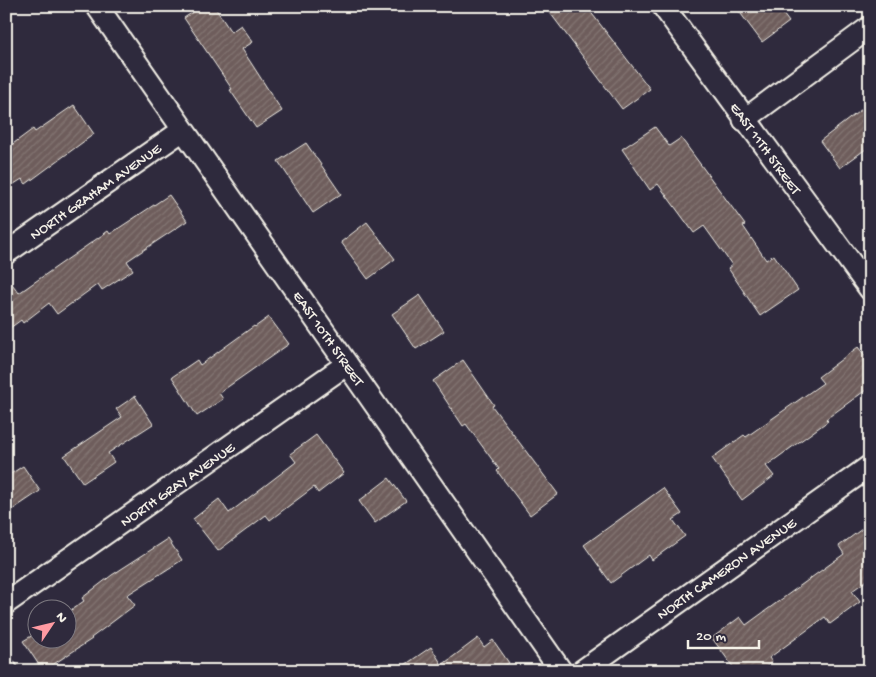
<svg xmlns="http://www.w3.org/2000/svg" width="876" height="677" font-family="'Gochi Hand',sans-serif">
<defs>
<pattern id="building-hatch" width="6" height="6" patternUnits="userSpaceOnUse" patternTransform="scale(1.25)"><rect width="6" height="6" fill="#6e5d5b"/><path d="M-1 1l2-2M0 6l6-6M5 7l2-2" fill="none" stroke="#837573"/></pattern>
</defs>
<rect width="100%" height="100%" fill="#2f2a3d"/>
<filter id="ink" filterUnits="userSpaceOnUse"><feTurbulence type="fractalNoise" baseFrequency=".02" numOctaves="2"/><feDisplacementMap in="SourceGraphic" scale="10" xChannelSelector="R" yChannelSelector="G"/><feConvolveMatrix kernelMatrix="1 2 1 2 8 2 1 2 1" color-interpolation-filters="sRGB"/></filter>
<g filter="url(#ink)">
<path fill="url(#building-hatch)" stroke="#f4f1e8" d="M202,6H214L231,32L241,25L253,42L242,49L282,111L256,128L230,90L232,89L184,18Z
M545,6H586L650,89L622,109Z
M735,6H777L789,22L762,42Z
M74,105L94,134L26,184L22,179L6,189V149L33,129L35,132Z
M862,109L870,119V146L840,168L820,141Z
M655,127L669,146L681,138L745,225L743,226L766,260L774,255L798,290L760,316L728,268L732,265L704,226L694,233L658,184L650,190L622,149Z
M306,143L341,194L313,213L278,161Z
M169,195L187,221L127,261L133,270L102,290L98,284L57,314L49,303L23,323L21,320L6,331V276L19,293L108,231L110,234Z
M367,222L395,259L368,279L341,242Z
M420,295L444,331L416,349L392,314Z
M269,317L289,344L219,393L223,399L197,416L172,377L197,360L200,365L254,326L255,327Z
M858,347L870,362V387L826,419L828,421L766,466L774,476L742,500L712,458L744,435L746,437L823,383L818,377Z
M463,360L494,405L492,406L558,494L530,515L497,471L499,469L466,424L463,426L433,381Z
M135,396L153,424L108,453L114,462L83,483L64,456L122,417L116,409Z
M316,435L344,473L318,493L314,487L270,520L266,515L218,551L193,519L219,499L229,513L296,462L290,454Z
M23,466L40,491L6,514V477Z
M389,478L406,501L375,523L359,501Z
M663,488L682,514L673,520L685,536L652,560L649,555L611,583L584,545Z
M870,523V578L852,591L860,602L830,624L825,617L769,658L772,662L760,671H736L712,638L740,617L746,625L844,554L839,546Z
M168,539L182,560L127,595L135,605L91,638L92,639L43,671L23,641L38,632V640H68V612L84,601L82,598L112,575Z
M478,638L484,647L493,640L509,663L498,671H396L431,647L442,665Z"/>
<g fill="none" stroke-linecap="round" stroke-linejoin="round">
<g stroke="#f4f1e8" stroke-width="25">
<path id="street" d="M97,6L561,671
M663,6L870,289
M744,120L870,27
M6,253L183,130
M6,603L347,364
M6,670L7,671
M582,671L870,466"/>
</g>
<use href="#street" stroke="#2f2a3d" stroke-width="21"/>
</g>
</g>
<g text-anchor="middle" stroke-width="4" stroke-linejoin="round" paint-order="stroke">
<g font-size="15" fill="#f4f1e8" stroke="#2f2a3d">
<text transform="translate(766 148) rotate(54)" y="5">EAST 11TH STREET</text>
<text transform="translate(95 191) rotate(-35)" y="5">NORTH GRAHAM AVENUE</text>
<text transform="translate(329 338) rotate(55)" y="5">EAST 10TH STREET</text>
<text transform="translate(177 484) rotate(-35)" y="5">NORTH GRAY AVENUE</text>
<text transform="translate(726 568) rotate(-35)" y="5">NORTH CAMERON AVENUE</text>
</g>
</g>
<rect width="876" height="677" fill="none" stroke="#2f2a3d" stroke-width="25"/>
<rect x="12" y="12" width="851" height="652" fill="none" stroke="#f4f1e8" stroke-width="2" filter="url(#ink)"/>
<g transform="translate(52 624) rotate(55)"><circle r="24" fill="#2f2a3d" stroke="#7e7a81"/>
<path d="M0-4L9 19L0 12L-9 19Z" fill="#ff9aa2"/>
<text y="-8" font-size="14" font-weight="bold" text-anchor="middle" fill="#f4f1e8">N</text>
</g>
<path d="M688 640v8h71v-8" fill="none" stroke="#f4f1e8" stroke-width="2.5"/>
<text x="696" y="640" font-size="15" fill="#f4f1e8" stroke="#2f2a3d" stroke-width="4" paint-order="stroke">20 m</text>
</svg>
